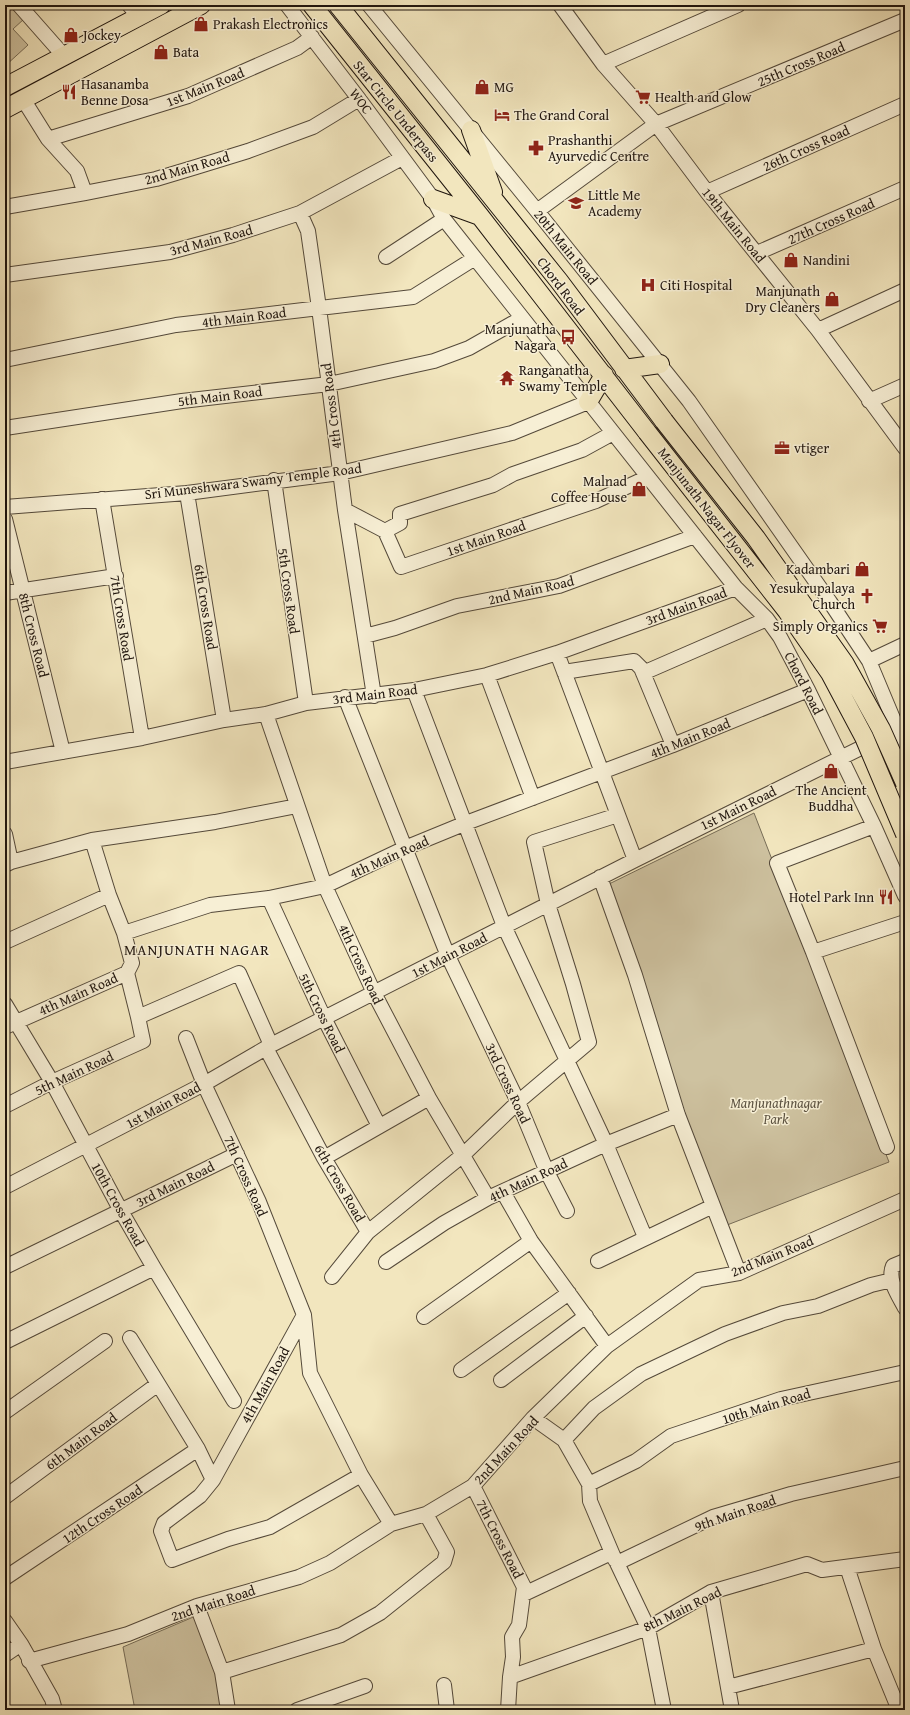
<svg xmlns="http://www.w3.org/2000/svg" width="910" height="1715" font-family="'Gentium Book Plus',serif">
<rect width="100%" height="100%" fill="#f2e6be"/>
<filter id="stains"><feTurbulence type="fractalNoise" baseFrequency=".005" numOctaves="4"/><feColorMatrix values="0 0 0 0 .2 0 0 0 0 .09 0 0 0 0 .02 0 0 0 .5 -.17"/></filter>
<radialGradient id="worn" r=".72"><stop offset=".6" stop-color="#630" stop-opacity="0"/><stop offset="1" stop-color="#630" stop-opacity=".3"/></radialGradient>
<path fill="#cec2a0" stroke="#766c57" d="M5,5H10L24,19L13,29L28,45L5,66Z
M754,813L889,1162L722,1227L609,884Z
M198,1615L226,1710H135L123,1647Z"/>
<g fill="none" stroke-linecap="round" stroke-linejoin="round">
<g stroke="#54493a" stroke-width="16">
<path id="minor" d="M19,5L64,56
M129,5L139,17
M287,5L359,99L433,199L444,219L736,588L767,619L780,637L808,690L874,826L905,896
M369,5L537,211L689,401L830,602L869,661L905,747
M560,5L603,64L656,124L707,192L818,330L905,448
M603,64L738,5
M23,99L48,139L77,171L85,193
M48,139L188,96L297,48L312,37
M707,192L905,104
M5,207L85,193L156,179L196,167L248,151L313,127L359,99
M537,211L656,124L905,20
M300,213L308,231L319,308L345,510L374,696
M757,253L905,188
M386,257L444,219
M5,275L170,252L233,235L300,213L402,158
M818,330L905,290
M5,360L176,325L413,297L475,258
M869,401L905,385
M5,428L182,401L329,384L434,361L469,348L522,318
M274,480L306,703
M187,493L224,720
M102,499L142,738
M5,507L187,493L340,473L512,433L588,402
M345,510L385,531L401,567L596,501L648,477
M5,519L63,752
M385,531L400,523V514L493,485L513,474L582,450L613,433
M5,593L116,576
M365,636L395,628L457,606L559,586L695,536
M557,653L635,860
M869,661L905,644
M564,672L634,661L641,668L673,745
M643,673L767,619
M487,675L533,798
M414,690L504,926L606,1144L645,1237
M345,697L448,956L518,1102L547,1172L567,1211
M266,714L325,886L374,993L429,1098L488,1198
M5,762L142,738L224,720L266,714L306,703L414,690L487,675L557,653L736,588
M874,826L777,863L813,952L905,922
M5,834L11,862
M92,840L109,895
M5,865L11,862L92,840L215,822L297,806
M600,877L635,975L678,1115L739,1273
M269,898L324,1018L379,1126
M5,942L109,895L124,933
M813,952L887,1147
M127,973L138,1017L239,973L271,1045
M5,1004L52,1082L121,1211L154,1268L234,1401
M5,1027L127,973L132,963L124,933L210,905L269,898L325,886L405,848L466,823L673,745L808,690
M186,1038L204,1084L259,1202L304,1315L310,1373L361,1475L391,1524
M266,1048L324,1158L368,1232L463,1155L518,1102L589,1042L573,984L548,904L534,842L618,815
M5,1106L52,1082L143,1041L138,1017
M324,1158L429,1098
M5,1187L204,1084L271,1045L635,860L897,730
M503,1192L531,1241L607,1346
M598,1261L713,1206
M905,1261L893,1266C887,1280 899,1296 905,1308
M386,1262L444,1223L488,1198L606,1144L678,1115
M5,1267L237,1154
M332,1277L368,1232
M424,1317L531,1241
M130,1338L198,1449L213,1480L200,1496L164,1523L161,1531L172,1560L228,1539L270,1527L361,1475
M5,1342L154,1268
M461,1370L569,1293
M501,1380L586,1316
M5,1412L105,1341
M533,1418L564,1440L589,1484L636,1461L671,1436L781,1399L905,1372
M564,1440L594,1408L641,1374L725,1334L783,1313L818,1306L871,1285L892,1280
M213,1480L304,1315
M589,1484L590,1501L615,1560
M473,1486L524,1587L519,1625L512,1637L513,1657L510,1677L508,1710
M5,1497L158,1384
M847,1567L874,1649L899,1710
M5,1578L198,1449
M711,1592L732,1710
M524,1594L611,1553
M197,1606L222,1672L228,1710
M5,1621L21,1644L52,1699L55,1710
M5,1655L21,1644
M29,1661L128,1634L197,1606L299,1577L330,1563L391,1524L426,1514L473,1486L533,1418L607,1346L699,1280L739,1273L905,1199
M222,1672L341,1635L380,1613L444,1562L447,1552L426,1514
M510,1677L648,1628L711,1592L807,1564L822,1570L905,1559
M444,1685L447,1710
M728,1687L874,1649
M297,1710L365,1686
M664,1710L648,1628L617,1563L713,1517L791,1494L905,1468"/>
</g>
<g stroke="#1f150e" stroke-width="20">
<path id="major" d="M312,5L480,216L647,432
M338,5L559,281L664,421
M5,87L161,5
M5,109L201,5
M471,130L493,192
M433,199L480,216
M624,369L660,364
M588,402L604,375"/>
</g>
<use href="#minor" stroke="#f7efd5" stroke-width="14"/>
<use href="#major" stroke="#f2e6be" stroke-width="18"/>
<g stroke="#1f150e" stroke-width="20" stroke-linecap="butt">
<path id="major-bridge" d="M664,421L756,538L845,664L881,729L905,783
M647,432L787,611L830,673L864,737L905,834"/>
</g>
<use href="#major-bridge" stroke="#f2e6be" stroke-width="18"/>
</g>
<defs>
<g id="shop-bare" transform="scale(1.2)"><path d="M-5-2.5h2.3a2.7 3.5 0 0 1 5.4 0H5L5.5 6h-11ZM-1.5-2.5h3a1.5 2.3 0 0 0-3 0Z" fill="#8f2418" stroke="#f7efd5" stroke-width="2.5" paint-order="stroke"/></g>
<g id="restaurant-bare" transform="scale(1.2)"><path d="M-5-6h1v4h1v-4h1v4h1v-4h1v5L-1.5 .5V6h-2V.5L-5-1ZM5-6V6H3V1.5H1.5Q1.5-4 5-6Z" fill="#8f2418" stroke="#f7efd5" stroke-width="2.5" paint-order="stroke"/></g>
<g id="supermarket-bare" transform="scale(1.2)"><path d="M-6-5.5h2.5l.6 2H6L4.5 2H-2.5L-4.4-4H-6ZM-1.5 3.2a1.3 1.3 0 1 0 .1 0ZM3 3.2a1.3 1.3 0 1 0 .1 0Z" fill="#8f2418" stroke="#f7efd5" stroke-width="2.5" paint-order="stroke"/></g>
<g id="hotel-bare" transform="scale(1.2)"><path d="M-6-4.5h1.5V1H6V5H4.5V3h-9V5H-6ZM-4 0a1.8 1.8 0 1 1 3.6 0ZM.5 0V-2.5h3Q6-2.5 6 0Z" fill="#8f2418" stroke="#f7efd5" stroke-width="2.5" paint-order="stroke"/></g>
<g id="pharmacy-bare" transform="scale(1.2)"><path d="M-2-6h4v4h4v4h-4v4h-4v-4h-4v-4h4Z" fill="#8f2418" stroke="#f7efd5" stroke-width="2.5" paint-order="stroke"/></g>
<g id="school-bare" transform="scale(1.2)"><path d="M0-5L7-2L0 1L-7-2ZM-4 1L0 2.5L4 1V4Q0 6-4 4Z" fill="#8f2418" stroke="#f7efd5" stroke-width="2.5" paint-order="stroke"/></g>
<g id="hospital-bare" transform="scale(1.2)"><path d="M-5-5h3v3.5h4V-5h3V5h-3V1.5h-4V5h-3Z" fill="#8f2418" stroke="#f7efd5" stroke-width="2.5" paint-order="stroke"/></g>
<g id="bus-bare" transform="scale(1.2)"><path d="M-5-6H5V4H4V6H2V4H-2V6H-4V4H-5ZM-3.5-4V0h7V-4ZM-3.5 1.2v1.5H-2V1.2ZM2 1.2v1.5H3.5V1.2Z" fill="#8f2418" stroke="#f7efd5" stroke-width="2.5" paint-order="stroke"/></g>
<g id="temple-bare" transform="scale(1.2)"><path d="M0-6L5-2H3V0L6.5 2.5H4V6H1.5V3h-3V6H-4V2.5H-6.5L-3 0V-2H-5Z" fill="#8f2418" stroke="#f7efd5" stroke-width="2.5" paint-order="stroke"/></g>
<g id="office-bare" transform="scale(1.2)"><path d="M-6-3h4V-5.5h4V-3h4V5H-6ZM-1-4.5V-3h2v-1.5ZM-6 0V1H6V0Z" fill="#8f2418" stroke="#f7efd5" stroke-width="2.5" paint-order="stroke"/></g>
<g id="church-bare" transform="scale(1.2)"><path d="M-1.2-6h2.4v3.5h3.3v2.4h-3.3V6h-2.4V-.1h-3.3v-2.4h3.3Z" fill="#8f2418" stroke="#f7efd5" stroke-width="2.5" paint-order="stroke"/></g>
</defs>
<g fill-rule="evenodd">
<use href="#shop-bare" x="201" y="24"/>
<use href="#shop-bare" x="71" y="35"/>
<use href="#shop-bare" x="161" y="52"/>
<use href="#shop-bare" x="482" y="87"/>
<use href="#restaurant-bare" x="69" y="92"/>
<use href="#supermarket-bare" x="643" y="97"/>
<use href="#hotel-bare" x="502" y="115"/>
<use href="#pharmacy-bare" x="536" y="148"/>
<use href="#school-bare" x="576" y="203"/>
<use href="#shop-bare" x="791" y="260"/>
<use href="#hospital-bare" x="648" y="285"/>
<use href="#shop-bare" x="832" y="299"/>
<use href="#bus-bare" x="568" y="337"/>
<use href="#temple-bare" x="507" y="378"/>
<use href="#office-bare" x="782" y="448"/>
<use href="#shop-bare" x="639" y="489"/>
<use href="#shop-bare" x="862" y="569"/>
<use href="#church-bare" x="867" y="596"/>
<use href="#supermarket-bare" x="880" y="626"/>
<use href="#shop-bare" x="831" y="771"/>
<use href="#restaurant-bare" x="886" y="897"/>
</g>
<g text-anchor="middle" stroke-width="3" stroke-linejoin="round" paint-order="stroke">
<g font-size="14" fill="#1f150e" stroke="#f7efd5" text-anchor="start">
<text x="213" y="29">Prakash Electronics</text>
<text x="83" y="40">Jockey</text>
<text x="173" y="57">Bata</text>
<text x="81" y="89">Hasanamba<tspan x="81" dy="16">Benne Dosa</tspan></text>
<text x="494" y="92">MG</text>
<text x="655" y="102">Health and Glow</text>
<text x="514" y="120">The Grand Coral</text>
<text x="548" y="145">Prashanthi<tspan x="548" dy="16">Ayurvedic Centre</tspan></text>
<text x="588" y="200">Little Me<tspan x="588" dy="16">Academy</tspan></text>
<text x="803" y="265">Nandini</text>
<text x="660" y="290">Citi Hospital</text>
<text x="820" y="296" text-anchor="end">Manjunath<tspan x="820" dy="16">Dry Cleaners</tspan></text>
<text x="556" y="334" text-anchor="end">Manjunatha<tspan x="556" dy="16">Nagara</tspan></text>
<text x="519" y="375">Ranganatha<tspan x="519" dy="16">Swamy Temple</tspan></text>
<text x="794" y="453">vtiger</text>
<text x="627" y="486" text-anchor="end">Malnad<tspan x="627" dy="16">Coffee House</tspan></text>
<text x="850" y="574" text-anchor="end">Kadambari</text>
<text x="855" y="593" text-anchor="end">Yesukrupalaya<tspan x="855" dy="16">Church</tspan></text>
<text x="868" y="631" text-anchor="end">Simply Organics</text>
<text x="831" y="795" text-anchor="middle">The Ancient<tspan x="831" dy="16">Buddha</tspan></text>
<text x="874" y="902" text-anchor="end">Hotel Park Inn</text>
</g>
<g font-size="14" fill="#1f150e" stroke="#f7efd5">
<text transform="translate(801 64) rotate(-23)" y="5">25th Cross Road</text>
<text transform="translate(205 87) rotate(-22)" y="5">1st Main Road</text>
<text transform="translate(361 101) rotate(53)" y="5">WOC</text>
<text transform="translate(396 111) rotate(51)" y="5">Star Circle Underpass</text>
<text transform="translate(806 148) rotate(-24)" y="5">26th Cross Road</text>
<text transform="translate(187 168) rotate(-16)" y="5">2nd Main Road</text>
<text transform="translate(831 221) rotate(-24)" y="5">27th Cross Road</text>
<text transform="translate(734 225) rotate(51)" y="5">19th Main Road</text>
<text transform="translate(211 240) rotate(-15)" y="5">3rd Main Road</text>
<text transform="translate(566 247) rotate(51)" y="5">20th Main Road</text>
<text transform="translate(561 286) rotate(53)" y="5">Chord Road</text>
<text transform="translate(244 317) rotate(-7)" y="5">4th Main Road</text>
<text transform="translate(220 396) rotate(-7)" y="5">5th Main Road</text>
<text transform="translate(331 406) rotate(-97)" y="5">4th Cross Road</text>
<text transform="translate(253 481) rotate(-7)" y="5">Sri Muneshwara Swamy Temple Road</text>
<text transform="translate(707 508) rotate(52)" y="5">Manjunath Nagar Flyover</text>
<text transform="translate(486 538) rotate(-19)" y="5">1st Main Road</text>
<text transform="translate(531 590) rotate(-13)" y="5">2nd Main Road</text>
<text transform="translate(289 591) rotate(82)" y="5">5th Cross Road</text>
<text transform="translate(686 606) rotate(-20)" y="5">3rd Main Road</text>
<text transform="translate(206 607) rotate(81)" y="5">6th Cross Road</text>
<text transform="translate(122 618) rotate(81)" y="5">7th Cross Road</text>
<text transform="translate(34 635) rotate(76)" y="5">8th Cross Road</text>
<text transform="translate(804 683) rotate(63)" y="5">Chord Road</text>
<text transform="translate(375 694) rotate(-7)" y="5">3rd Main Road</text>
<text transform="translate(690 738) rotate(-22)" y="5">4th Main Road</text>
<text transform="translate(738 808) rotate(-26)" y="5">1st Main Road</text>
<text transform="translate(389 857) rotate(-24)" y="5">4th Main Road</text>
<text transform="translate(449 955) rotate(-27)" y="5">1st Main Road</text>
<text transform="translate(361 964) rotate(65)" y="5">4th Cross Road</text>
<text transform="translate(78 994) rotate(-24)" y="5">4th Main Road</text>
<text transform="translate(322 1013) rotate(64)" y="5">5th Cross Road</text>
<text transform="translate(74 1073) rotate(-25)" y="5">5th Main Road</text>
<text transform="translate(508 1083) rotate(65)" y="5">3rd Cross Road</text>
<text transform="translate(163 1105) rotate(-28)" y="5">1st Main Road</text>
<text transform="translate(246 1176) rotate(66)" y="5">7th Cross Road</text>
<text transform="translate(528 1180) rotate(-25)" y="5">4th Main Road</text>
<text transform="translate(340 1183) rotate(60)" y="5">6th Cross Road</text>
<text transform="translate(175 1184) rotate(-26)" y="5">3rd Main Road</text>
<text transform="translate(118 1204) rotate(61)" y="5">10th Cross Road</text>
<text transform="translate(772 1256) rotate(-22)" y="5">2nd Main Road</text>
<text transform="translate(265 1385) rotate(-61)" y="5">4th Main Road</text>
<text transform="translate(766 1406) rotate(-17)" y="5">10th Main Road</text>
<text transform="translate(81 1441) rotate(-37)" y="5">6th Main Road</text>
<text transform="translate(506 1450) rotate(-47)" y="5">2nd Main Road</text>
<text transform="translate(735 1513) rotate(-19)" y="5">9th Main Road</text>
<text transform="translate(102 1514) rotate(-34)" y="5">12th Cross Road</text>
<text transform="translate(500 1539) rotate(63)" y="5">7th Cross Road</text>
<text transform="translate(213 1603) rotate(-18)" y="5">2nd Main Road</text>
<text transform="translate(682 1609) rotate(-26)" y="5">8th Main Road</text>
</g>
<g font-size="14" font-style="italic" fill="#5c5241" stroke="#f7efd5">
<text x="776" y="1108">Manjunathnagar<tspan x="776" dy="16">Park</tspan></text>
</g>
<g font-size="15" letter-spacing="1" fill="#1f150e" stroke="#f7efd5">
<text x="197" y="955">MANJUNATH NAGAR</text>
</g>
</g>
<rect width="910" height="1715" fill="none" stroke="#f2e6be" stroke-width="20"/>
<rect x="6" y="6" width="898" height="1703" fill="none" stroke="#1f150e" stroke-width="2"/>
<rect x="10" y="10" width="890" height="1695" fill="none" stroke="#1f150e"/>
<rect width="100%" height="100%" filter="url(#stains)"/>
<rect width="100%" height="100%" fill="url(#worn)"/>
</svg>
